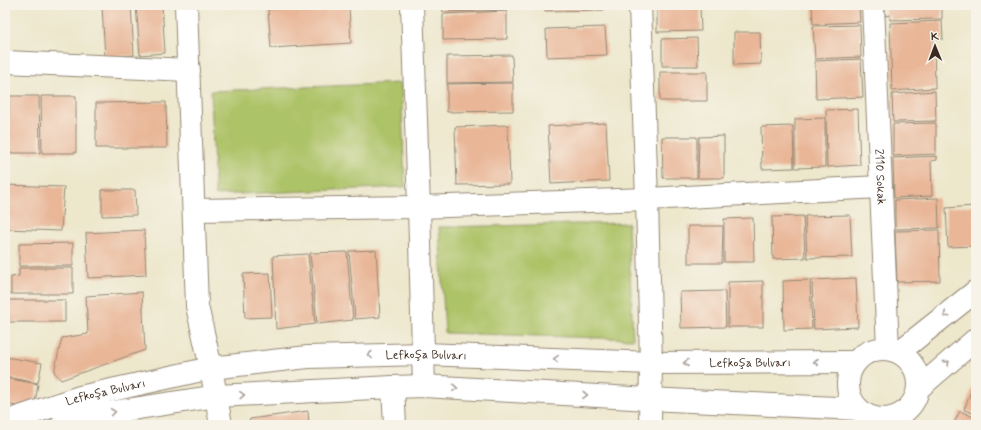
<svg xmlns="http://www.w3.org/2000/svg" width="981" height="430" font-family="Mynerve,sans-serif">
<rect width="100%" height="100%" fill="#f7f3e8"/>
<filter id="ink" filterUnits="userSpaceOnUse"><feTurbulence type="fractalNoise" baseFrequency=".025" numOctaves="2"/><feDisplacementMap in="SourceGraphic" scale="8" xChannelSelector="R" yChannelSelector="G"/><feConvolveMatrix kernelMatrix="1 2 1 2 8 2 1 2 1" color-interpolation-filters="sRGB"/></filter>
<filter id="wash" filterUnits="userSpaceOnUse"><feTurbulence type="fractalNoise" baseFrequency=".012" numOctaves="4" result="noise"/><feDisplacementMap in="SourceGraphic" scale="16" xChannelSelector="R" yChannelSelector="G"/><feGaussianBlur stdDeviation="0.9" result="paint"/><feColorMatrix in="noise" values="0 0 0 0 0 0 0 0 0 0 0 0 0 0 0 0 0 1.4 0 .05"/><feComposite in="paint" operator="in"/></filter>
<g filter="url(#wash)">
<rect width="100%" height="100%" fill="#ede7cc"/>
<path fill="#adc367" stroke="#747642" d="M401,83L405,187L215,195L211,91Z
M628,223L633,339L445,333L439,227Z"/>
<g id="blocks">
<path fill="#e9b697" d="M131,5L134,55L105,57L102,7Z
M136,5H162L165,53L140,55Z
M349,5L351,43L271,48L268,9Z
M442,5H506L507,10L443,12Z
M544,5H603L604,10L545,11Z
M657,5H700L701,31L657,32Z
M812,5H859L860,22L813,24Z
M885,5H942V19L890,20V15L885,16Z
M507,11V39L443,40V14Z
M942,21L943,39H934L935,88L892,91L890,23Z
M860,25L861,57L815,59L813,26Z
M605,27L607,55L547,57L546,29Z
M734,32H760L761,64L734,65Z
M697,38L698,66H662V39Z
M512,55L513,82L447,83V56Z
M861,59L863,97L816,99L815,61Z
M660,72H707V101H660Z
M513,83V111L447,112V84Z
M935,91L936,121L893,122L892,94Z
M9,96H39L40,153H9Z
M41,96H76V153H42Z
M166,102L167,148H96V103Z
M858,109L860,165L827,167L826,110Z
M825,118V167L795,168V119Z
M606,123L609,181L551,184L548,126Z
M936,123V154L893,156V124Z
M508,125L510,184L457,185L455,127Z
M793,126L794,168L762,169L761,127Z
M724,136V178H698L699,137Z
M662,137H697V178H663Z
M937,156V160L931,161L932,196L894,198L893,158Z
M5,185L64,187L61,231L5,229Z
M102,190H135L136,215L102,216Z
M938,198L939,228L895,229V200Z
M974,206L976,246L948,247L946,208Z
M850,215L852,257L807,258L805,216Z
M803,216L805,258L773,259L772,217Z
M753,218L754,262H724V219Z
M688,226H723L722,263H688Z
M144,230L146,275L88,278L86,233Z
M939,230L940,281L897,282L895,231Z
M73,243V266H19V244Z
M376,250L380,317L355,319L349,251Z
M347,252L353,320L317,324L310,253Z
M308,254L315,324L276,329L273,256Z
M19,268H73V294H11V277L19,276Z
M270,273L272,317L245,318L243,274Z
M856,278L858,327L814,329L812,280Z
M810,280L812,329L784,330L783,281Z
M763,281V327H728V282Z
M725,291L726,327L681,328L680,292Z
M142,292L145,350L61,380L54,372L62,338L88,334L86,296Z
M5,300H65V322H5Z
M5,357L42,363L38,383L5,377Z
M5,378L38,384L34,409L5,404Z
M976,378V414L964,410Z
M308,411L309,425H248L250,419Z
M960,411L976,418V425H953Z"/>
</g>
</g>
<g filter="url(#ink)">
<use href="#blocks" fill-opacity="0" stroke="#948875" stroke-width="1"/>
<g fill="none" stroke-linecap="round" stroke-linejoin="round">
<g stroke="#948875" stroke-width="24">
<g id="minor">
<path d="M186,5L197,306L211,368L221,425"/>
<path d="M412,5L419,207L424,386"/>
<path d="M640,5L647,199L651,363L650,425"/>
<path id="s1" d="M873,5L888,349"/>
<path d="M5,62L189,70"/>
<path d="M194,210L419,207L647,199L880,187"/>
<path d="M899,352L976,291"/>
<path d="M393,387L395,425"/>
<path d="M919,388L976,339"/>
</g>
</g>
<g stroke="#948875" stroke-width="24">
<g id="major">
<circle cx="883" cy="384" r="35"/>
<path id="s2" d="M5,422L80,397L211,368L308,357L424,354L651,363L855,362"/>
<path d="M62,425L87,416L217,396L393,387L424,386L649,399L858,409"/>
</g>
</g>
<use href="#minor" stroke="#fff" stroke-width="22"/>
<use href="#major" stroke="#fff" stroke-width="22"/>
</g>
<defs><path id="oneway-chevron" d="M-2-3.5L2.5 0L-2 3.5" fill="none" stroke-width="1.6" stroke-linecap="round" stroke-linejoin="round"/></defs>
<g stroke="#a79f9a">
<use href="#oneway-chevron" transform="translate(946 315) rotate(141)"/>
<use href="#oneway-chevron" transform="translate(370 355) rotate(178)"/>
<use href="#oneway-chevron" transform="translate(556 359) rotate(-178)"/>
<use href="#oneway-chevron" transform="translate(816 362) rotate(180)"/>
<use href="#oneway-chevron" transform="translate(686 363) rotate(180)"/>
<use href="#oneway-chevron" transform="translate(947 363) rotate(-41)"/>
<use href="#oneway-chevron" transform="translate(455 388) rotate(3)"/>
<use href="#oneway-chevron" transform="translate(242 395) rotate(-3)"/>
<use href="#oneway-chevron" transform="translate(585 395) rotate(3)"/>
<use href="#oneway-chevron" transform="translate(113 412) rotate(-8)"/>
</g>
</g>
<g text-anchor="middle" stroke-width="3.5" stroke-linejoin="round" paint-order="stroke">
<g font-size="12" fill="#3b2a1e" stroke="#f7f3e8">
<text dy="4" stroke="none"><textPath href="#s1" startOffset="172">2110 Sokak</textPath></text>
<text dy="4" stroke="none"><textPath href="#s2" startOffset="429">Lefkoşa Bulvarı</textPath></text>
<text dy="4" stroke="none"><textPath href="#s2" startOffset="753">Lefkoşa Bulvarı</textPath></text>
<text dy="4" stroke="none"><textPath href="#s2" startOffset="105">Lefkoşa Bulvarı</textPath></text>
</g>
</g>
<rect width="981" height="430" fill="none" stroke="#f7f3e8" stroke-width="20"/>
<g transform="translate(935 46) rotate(359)" stroke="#f7f3e8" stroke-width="3" paint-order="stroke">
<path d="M0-3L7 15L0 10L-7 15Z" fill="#3b2a1e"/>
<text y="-6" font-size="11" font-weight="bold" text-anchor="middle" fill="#3b2a1e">K</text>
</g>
</svg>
